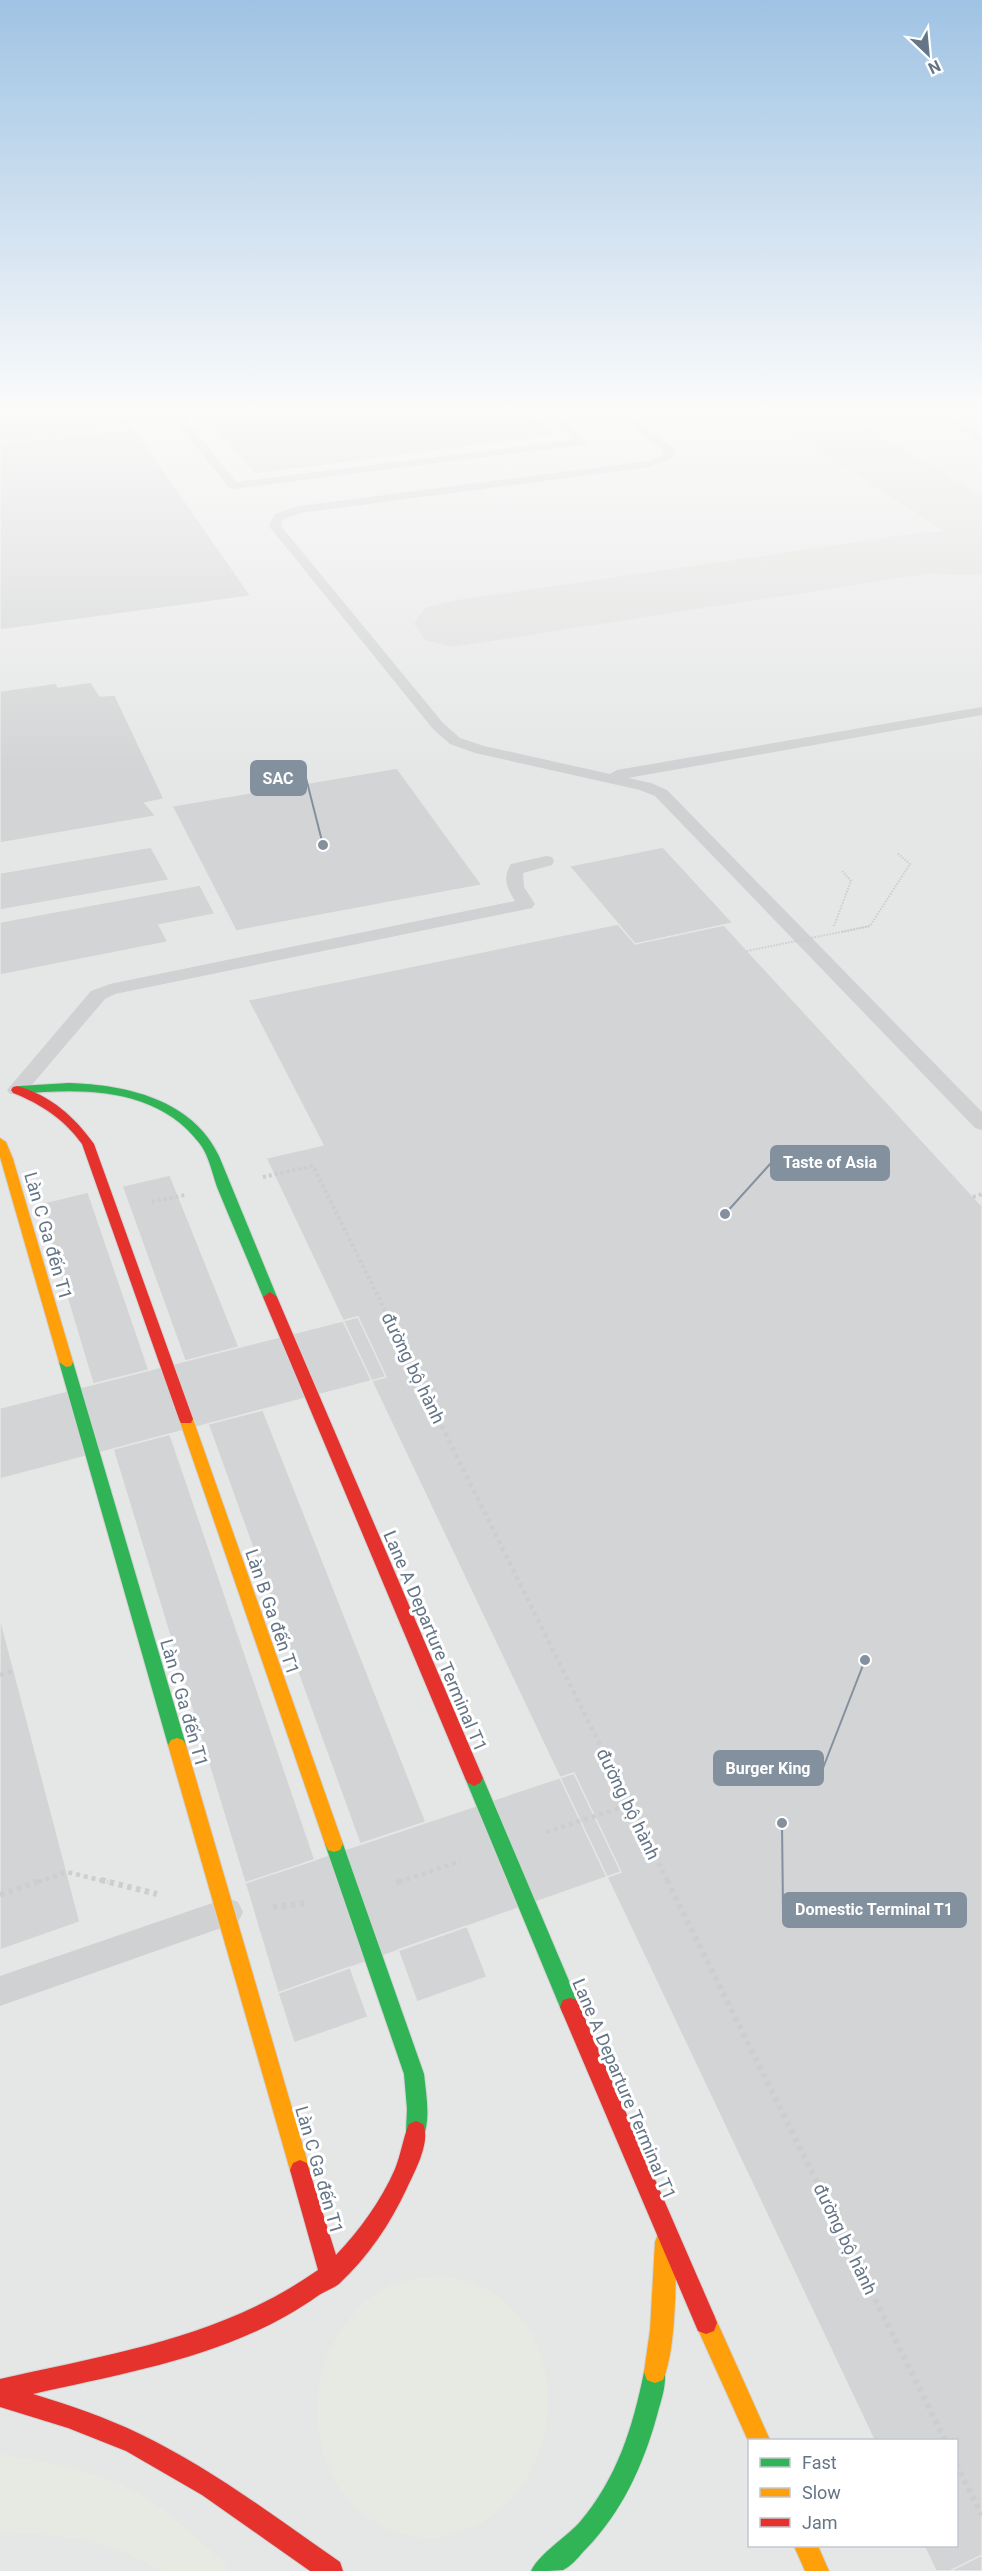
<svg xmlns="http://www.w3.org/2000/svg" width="982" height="2571" font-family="Roboto,sans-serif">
<rect width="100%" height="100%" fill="#f6f6f5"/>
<path fill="#e5e6e6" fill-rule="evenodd" d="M0,411H982V2571H0ZM750,2440H956V2546H750Z"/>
<path fill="#e6eae3" d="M445,2276C461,2279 475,2282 488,2290C579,2342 562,2490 470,2528C459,2533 442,2538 430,2538C314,2533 284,2386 356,2311C365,2301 378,2290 392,2285C409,2278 427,2277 445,2276Z
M0,2454C54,2462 112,2473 158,2506C181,2523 203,2544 225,2563L227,2571H163L118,2550L79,2539L35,2534L0,2533Z"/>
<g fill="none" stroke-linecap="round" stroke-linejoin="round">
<path fill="#dedede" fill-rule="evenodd" d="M767,411H840L982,496V575L925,574L452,647L425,640L414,624L425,608L452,601L925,532H946L776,424Z"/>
</g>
<path fill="#d3d4d5" stroke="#e6e6e5" stroke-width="1.5" d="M0,411H122L135,428L0,443Z
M200,411H529L560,435L254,474Z
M134,428L251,596L0,630V443Z
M91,682L100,696L115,695L164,799L145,803L156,816L0,843V691L56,683L58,687Z
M397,768L482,885L236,931L172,806Z
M151,847L169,880L0,910V873Z
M663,847L733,923L635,944L569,866Z
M200,885L215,914L159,925L168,942L0,975V922Z
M618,924L635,944L724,925L982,1206V2555L950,2571H936L924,2546H956V2440H874L266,1158L323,1145L248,1000Z
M170,1175L239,1347L185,1361L122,1186Z
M88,1192L149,1370L93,1384L39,1204Z
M358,1317L386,1377L0,1479V1408Z
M263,1410L426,1822L360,1844L208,1424Z
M170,1434L315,1860L245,1883L113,1449Z
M0,1617L80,1922L0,1950Z
M574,1773L621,1872L278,1993L245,1883Z
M467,1926L487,1977L417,2002L398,1950Z
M350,1967L368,2017L294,2043L278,1993Z
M982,2555V2571H950Z"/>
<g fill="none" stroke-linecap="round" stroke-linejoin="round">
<g stroke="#d1d3d5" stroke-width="2">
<path id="fast" d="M69,1083C126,1085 192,1099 219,1156L277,1297L275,1300L270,1302L263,1297C248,1260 232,1224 217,1187C212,1173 209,1156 200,1144C157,1087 83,1088 19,1094L13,1090L19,1086Z
M66,1357L73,1362L186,1745L183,1750L177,1752L171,1750L168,1745L59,1362Z
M474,1770L480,1773L483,1778L580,2007L577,2014L570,2016L563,2014L560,2007L465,1778L468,1773Z
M334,1836L340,1838L343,1844L424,2074C426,2094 431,2119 423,2138L416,2141L409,2138L406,2131L407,2109L404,2074L325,1844L328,1838Z
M655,2361L663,2364C668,2377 663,2395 659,2408C645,2462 623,2512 583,2552C578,2558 570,2567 563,2570C555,2571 540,2571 531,2571C538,2555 566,2537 579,2523C617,2479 633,2427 644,2372L647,2364Z"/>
</g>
<g stroke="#d1d3d5" stroke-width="2">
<path id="slow" d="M0,1138L6,1142L13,1159L73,1362L71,1366L66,1367L59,1362L0,1157Z
M186,1414L191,1415L193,1419L343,1844L340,1850L334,1852L328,1850L325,1844L179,1419L181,1415Z
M177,1738L183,1740L186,1745L310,2170L307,2177L300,2180L293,2177L290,2170L168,1745L171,1740Z
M666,2231L674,2234L677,2242C675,2279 677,2347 663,2380L655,2383L647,2380L644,2372L650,2330L655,2242L658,2234Z
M706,2312L714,2315L770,2440H750V2445L695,2323L698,2315Z
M794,2546H818L829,2571H805Z"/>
</g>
<g stroke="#d1d3d5" stroke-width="2">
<path id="jam" d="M17,1086C50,1095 75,1117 94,1144L193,1419L191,1423H181L179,1419L82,1144C64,1119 41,1104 13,1093L11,1090L13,1087Z
M270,1292L277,1297L483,1778L480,1783L474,1786L468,1783L465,1778L263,1297Z
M570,1998L577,2000L714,2315L717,2323L714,2331L706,2334L698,2331L560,2007L563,2000Z
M416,2121L423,2124C431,2142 415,2171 407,2188C391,2223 367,2258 339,2284C334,2288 325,2291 319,2295C236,2355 130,2372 33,2394C69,2405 105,2417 140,2434C211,2468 275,2517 340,2562L343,2571H310L202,2495L126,2451L68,2428L0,2407V2379C114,2353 221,2338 318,2270L290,2170L293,2163L300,2160L307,2163L336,2255C359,2231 381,2201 395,2169C401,2154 403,2138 409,2124Z"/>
</g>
<path stroke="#cdcecf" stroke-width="2" stroke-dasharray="1.5 1.5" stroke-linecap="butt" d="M834,926L851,881L842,871
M842,932L870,926L910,864L897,853"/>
<path stroke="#cdcecf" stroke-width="4" stroke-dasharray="3 3" stroke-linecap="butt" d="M263,1177L313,1166L407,1355
M973,1197L982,1194
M152,1202L185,1195"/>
<path stroke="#cdcecf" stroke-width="4.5" stroke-dasharray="4 4" stroke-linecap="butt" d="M406,1354L668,1882
M0,1675L14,1671
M546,1832L629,1805
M38,1882L67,1872L108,1882
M399,1882L460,1861"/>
<path stroke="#cdcecf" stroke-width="6" stroke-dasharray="4.5 4.5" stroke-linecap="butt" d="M101,1880L157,1894
M667,1880L945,2440
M396,1883L404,1880
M0,1895L42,1880
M273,1907L307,1903
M956,2464L982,2515"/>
<path fill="#d0d1d2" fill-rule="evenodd" d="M168,411H179L236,482L573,440L539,411H551L587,442L582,445L233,489L229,488Z
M611,411H623L674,448L675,450L672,459L649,467L301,513L284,519L281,526L443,723L460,738L484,746L610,774L617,770L982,707V715L628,778L651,783L667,790L982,1112V1130L975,1128L655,796L640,790L475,753L450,744L433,729L269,526L275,514L299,506L647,461L663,455L664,451Z
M925,411H938L982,436V443Z
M546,856L552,857L554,861L552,865L523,873L524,887L535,904L532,908L115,994L105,999L24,1094H10L7,1090L91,991L110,984L515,901C507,888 502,879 511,864Z
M227,1898L238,1902L243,1912L238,1922L0,2006V1976Z"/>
<use href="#fast" fill="#30b455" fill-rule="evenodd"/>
<use href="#slow" fill="#ff9f0a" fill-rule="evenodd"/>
<use href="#jam" fill="#e5322d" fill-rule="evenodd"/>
<path stroke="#cdcecf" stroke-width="2" stroke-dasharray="1.5 1.5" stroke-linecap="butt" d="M747,951L870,926"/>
</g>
<linearGradient id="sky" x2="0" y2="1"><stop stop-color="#9fc3e4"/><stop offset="0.53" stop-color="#fbfbfa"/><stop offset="1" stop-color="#fbfbfa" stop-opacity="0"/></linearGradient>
<rect width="982" height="771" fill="url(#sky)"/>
<g text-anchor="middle" stroke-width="6" stroke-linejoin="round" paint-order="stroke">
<g font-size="18" fill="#647587" stroke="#fff">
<text transform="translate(48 1236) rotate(74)" y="6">Làn C Ga đến T1</text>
<text transform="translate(413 1368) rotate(64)" y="6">đường bộ hành</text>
<text transform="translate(272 1612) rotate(71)" y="6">Làn B Ga đến T1</text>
<text transform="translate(435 1641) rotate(67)" y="6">Lane A Departure Terminal T1</text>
<text transform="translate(184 1703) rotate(74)" y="6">Làn C Ga đến T1</text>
<text transform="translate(628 1804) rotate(64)" y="6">đường bộ hành</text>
<text transform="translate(624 2089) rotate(67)" y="6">Lane A Departure Terminal T1</text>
<text transform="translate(319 2170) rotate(74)" y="6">Làn C Ga đến T1</text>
<text transform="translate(845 2239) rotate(64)" y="6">đường bộ hành</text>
</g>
</g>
<path fill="none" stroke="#83909e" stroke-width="2" d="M323 845L306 778M725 1214L771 1163M865 1660L823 1768M782 1823L783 1910"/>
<g fill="#83909e" stroke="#fff" stroke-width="2">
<circle cx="323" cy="845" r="6"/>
<circle cx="725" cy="1214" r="6"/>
<circle cx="865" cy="1660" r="6"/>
<circle cx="782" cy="1823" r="6"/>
</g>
<g fill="#83909e" stroke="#83909e" stroke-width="2">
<rect x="251" y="761" width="55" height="34" rx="6"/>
<rect x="771" y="1146" width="118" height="34" rx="6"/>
<rect x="714" y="1751" width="109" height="34" rx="6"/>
<rect x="783" y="1893" width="183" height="34" rx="6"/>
</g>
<g font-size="16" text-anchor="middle" font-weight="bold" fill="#fff">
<text x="278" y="784">SAC</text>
<text x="830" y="1168">Taste of Asia</text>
<text x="768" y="1774">Burger King</text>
<text x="874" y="1915">Domestic Terminal T1</text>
</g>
<rect x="748" y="2439" width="210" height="108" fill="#ffffff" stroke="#c1c8cf" stroke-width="1.5"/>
<rect x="760" y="2458" width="30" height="9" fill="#30b455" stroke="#c1c8cf" stroke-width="1.5"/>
<text x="802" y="2469" font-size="18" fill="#647587">Fast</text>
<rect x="760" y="2488" width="30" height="9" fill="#ff9f0a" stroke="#c1c8cf" stroke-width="1.5"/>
<text x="802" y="2499" font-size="18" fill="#647587">Slow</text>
<rect x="760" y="2518" width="30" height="9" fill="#e5322d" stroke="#c1c8cf" stroke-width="1.5"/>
<text x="802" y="2529" font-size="18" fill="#647587">Jam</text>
<g transform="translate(928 54) rotate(154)" stroke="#ffffff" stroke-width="4.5" paint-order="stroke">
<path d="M0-4.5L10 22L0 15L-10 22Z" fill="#647587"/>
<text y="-9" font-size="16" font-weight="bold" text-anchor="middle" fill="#647587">N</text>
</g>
</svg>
